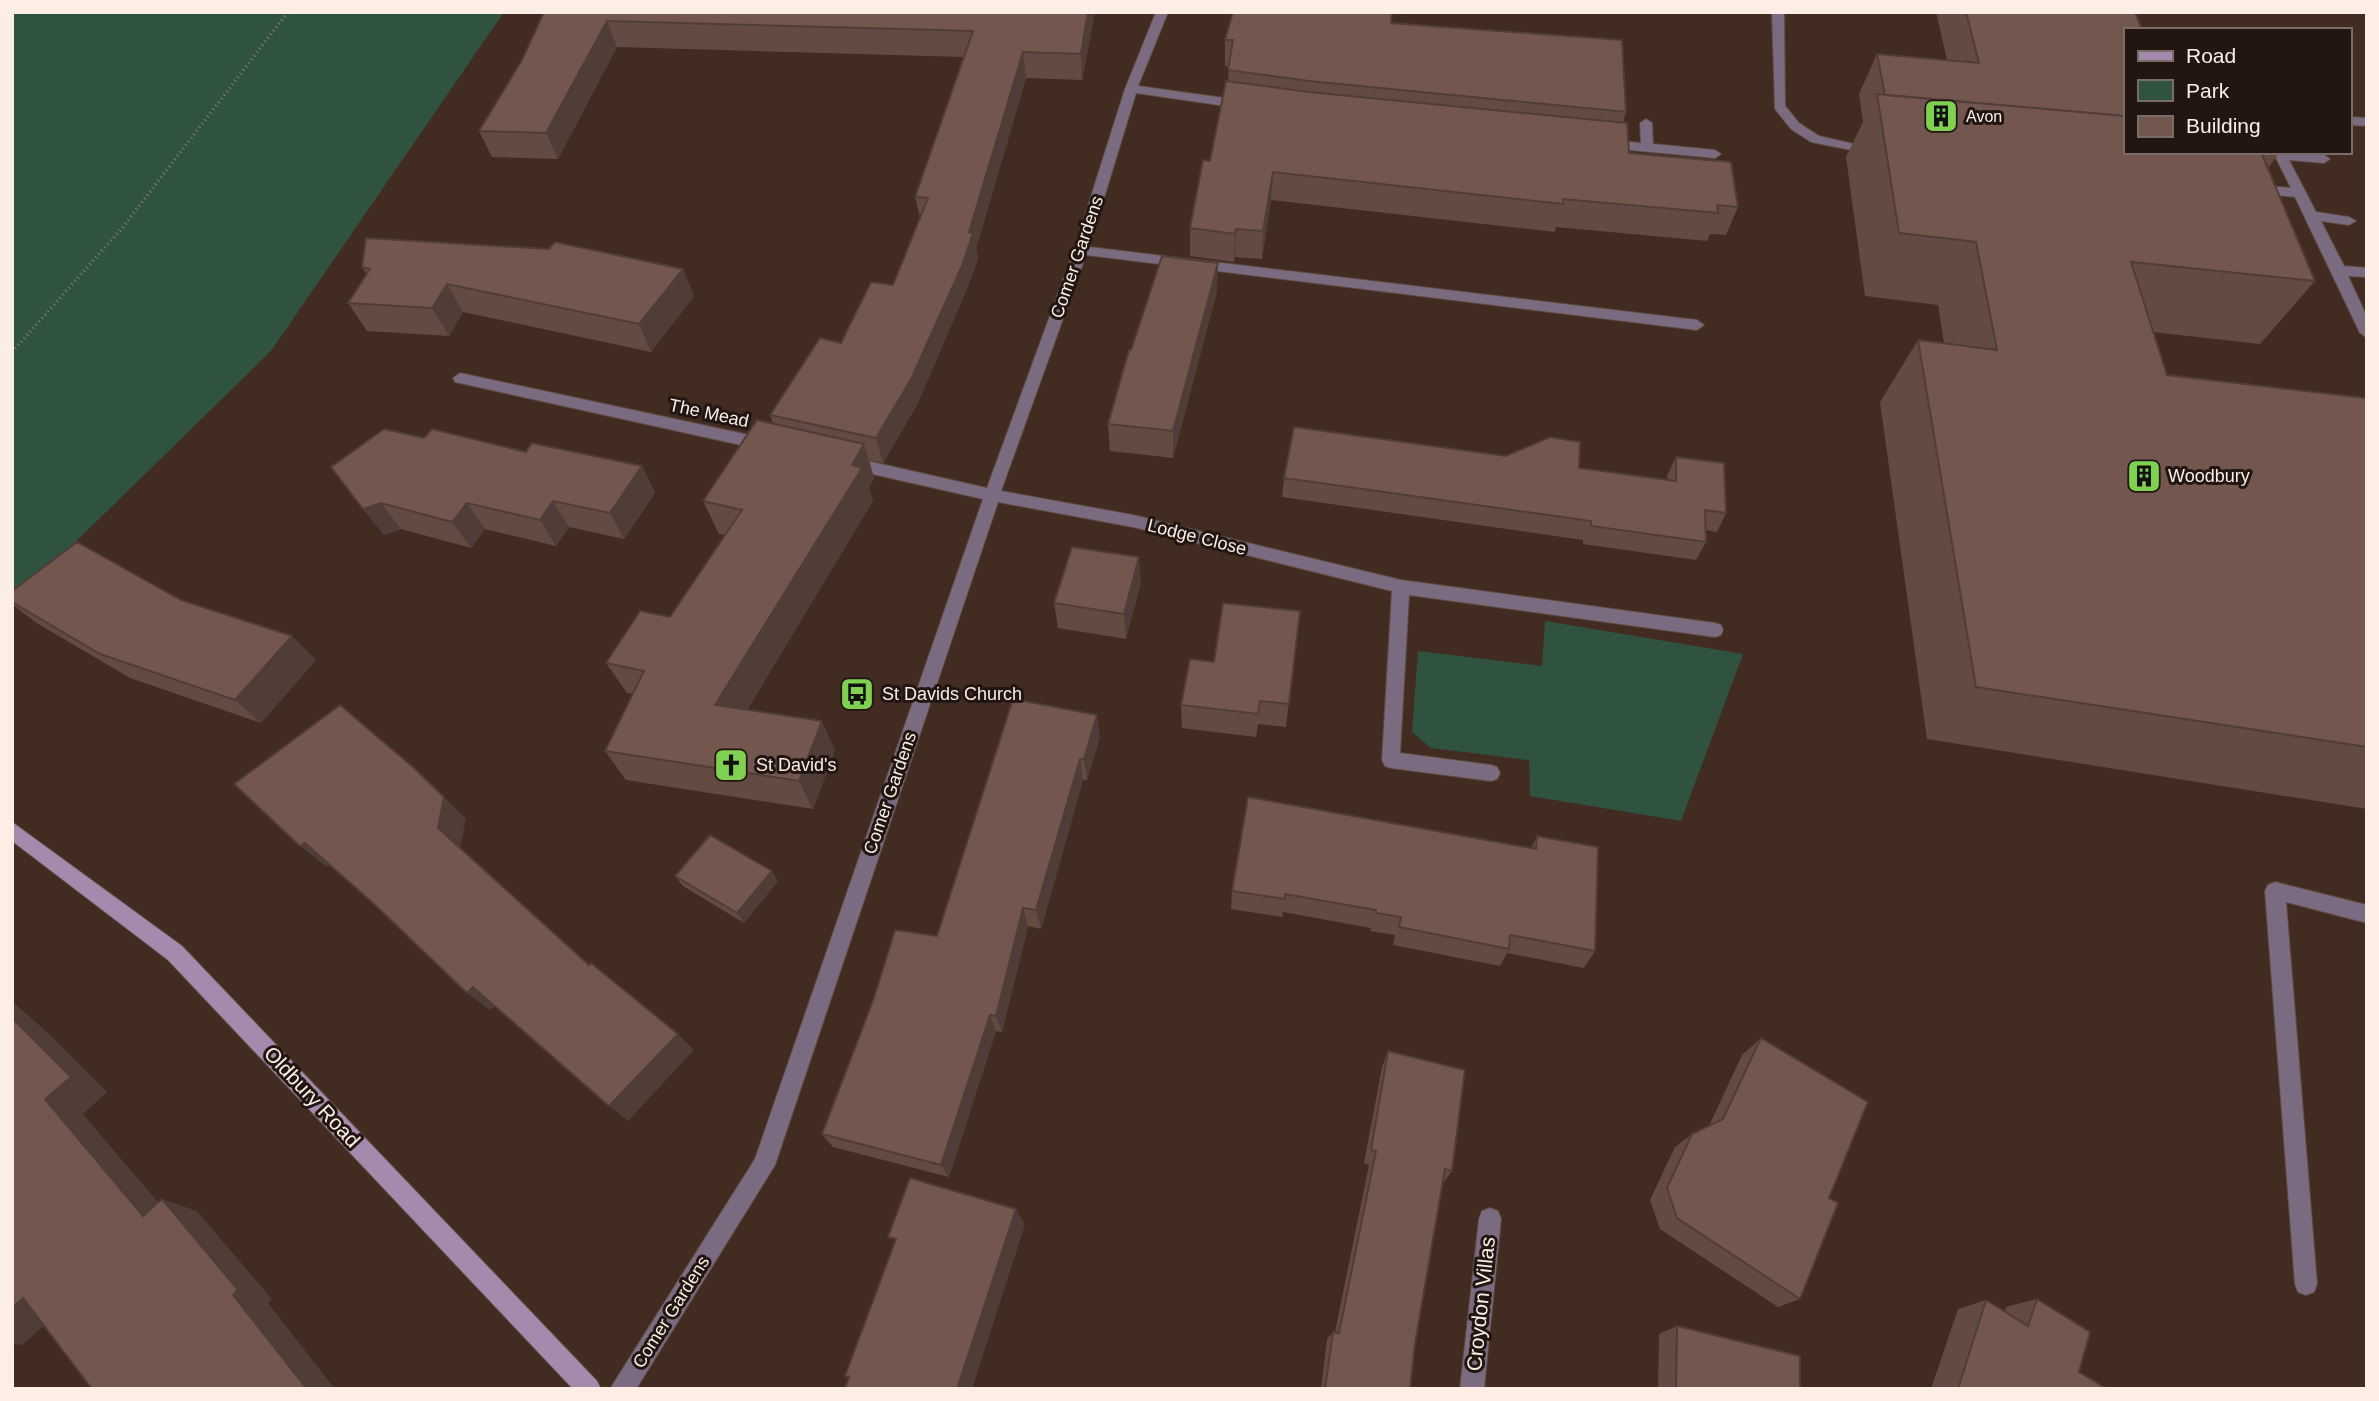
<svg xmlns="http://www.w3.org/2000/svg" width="2379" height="1401" font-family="Helvetica,sans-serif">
<rect width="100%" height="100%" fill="#422b20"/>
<path fill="#305340" d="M12,12H504L271,351L12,604Z
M1545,621L1743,654L1681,821L1530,796L1529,760L1431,748L1412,732L1418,651L1542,666Z"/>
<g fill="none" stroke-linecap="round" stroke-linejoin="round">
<g stroke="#604a40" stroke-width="2">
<path id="lane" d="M1772,12H1784L1785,106L1799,123L1819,136L1876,149V155L1811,142L1791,129L1775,109Z
M2349,117L2367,118V126L2349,125Z
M2273,152L2324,155L2330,159L2324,163L2289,160L2316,212L2349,217L2356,221L2349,225L2321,221L2344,266L2367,268V277L2348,276L2367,317V338L2360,333L2295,197L2255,193L2248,189L2255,185L2291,188Z
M2275,882L2367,905V923L2286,902L2317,1284L2314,1292L2306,1295L2298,1292L2295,1284L2265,891L2268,885Z"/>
</g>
<g stroke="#604a40" stroke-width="2">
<path id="street" d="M1156,12H1168L1138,86L1246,101L1252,105L1246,109L1136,93L1089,247L1697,320L1704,325L1697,330L1086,255L1001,491L1133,515L1401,580L1715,623L1721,625L1723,630L1721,635L1715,637L1409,595L1400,753L1491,765L1497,767L1500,773L1497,779L1491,781L1391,768L1385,766L1382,760L1392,591L1133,527L998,502L775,1165L636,1389H610L755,1159L983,499L850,469L842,463L850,457L987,488L1074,250L1125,89Z
M1646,119L1652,123L1653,144L1715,150L1721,154L1715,158L1608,148L1602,144L1608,140L1641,143L1640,123Z
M460,373L768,439L776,445L768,451L455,382L453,378Z
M1490,1208L1498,1211L1501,1219L1484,1389H1460L1479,1219L1482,1211Z"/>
</g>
<g stroke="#604a40" stroke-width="2">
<path id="secondary" d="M12,822L182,946L597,1381L601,1389H573L168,960L12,841Z"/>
</g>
<path stroke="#8b776d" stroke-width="3.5" stroke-dasharray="1 3.5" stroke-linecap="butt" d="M12,352L123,227L288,12"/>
<use href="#lane" fill="#7b6b81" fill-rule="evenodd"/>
<use href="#street" fill="#7b6b81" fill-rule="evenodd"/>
<use href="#secondary" fill="#a48bad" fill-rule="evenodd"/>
</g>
<path fill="#634b44" d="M544,12H1095L1082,80L1026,78L976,249L978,259L966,291L917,405L883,463L869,460L874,478L869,488L873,501L747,710L835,750L813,809L626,780L605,751L633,694L627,693L606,663L670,617L725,535L719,534L703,501L773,424L770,415L841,343L893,285L920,218L915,197L964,57L617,47L558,159L492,157L479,131L522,60Z
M1936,12H2135L2125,152H2280L2268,168L2315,281L2260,344L2153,332L2167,375L2367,401V809L1927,739L1880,402L1918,340L1944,343L1938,305L1865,296L1846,157L1863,122L1859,94L1877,54L1947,60Z
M1391,23L1626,112L1623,123L1629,153L1738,207L1726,235L1710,234L1707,241L1556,227L1555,232L1271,200L1262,259L1235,257L1234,262L1190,256V228L1210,161L1228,81L1229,66H1225V40Z
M362,267L683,269L694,296L651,352L463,312L449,336L367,331L348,303L367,275Z
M1217,291L1173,458L1110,451L1108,424L1131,350Z
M424,438L526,452L642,466L655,493L624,539L569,527L556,546L485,529L471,548L401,529L384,535L363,509Z
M1676,457L1726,513L1717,532L1706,530V542L1696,560L1583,544V540L1282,497L1284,478L1579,468L1668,480L1667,476Z
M1141,582L1126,639L1058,628L1054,603Z
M12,591L181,600L316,660L261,723L130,678L35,622L12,604Z
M1300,611L1286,727L1258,724L1256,737L1182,728L1181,705L1214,662Z
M1013,699L1100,737L1087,780H1083L1041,929L1028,926L1002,1032L996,1031L949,1177L833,1147L822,1134L937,936Z
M1537,836L1595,951L1584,968L1507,953L1500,966L1393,945L1395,935L1370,931L1371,928L1283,912L1282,917L1231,909L1232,891L1531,849Z
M675,876L778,881L744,923L683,886Z
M1761,1038L1829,1198L1800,1299L1778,1307L1660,1229L1650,1200L1675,1147L1692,1134L1709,1126L1742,1055Z
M1388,1051L1452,1171L1443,1183L1415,1344L1410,1389H1321L1327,1339L1333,1332H1335L1369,1165L1364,1163L1382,1067Z
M2037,1299L2079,1372L2107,1389H1931L1958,1309L1986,1300L2005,1312L2006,1307Z
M1677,1326L1800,1389H1658L1659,1334Z"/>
<path fill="#503d37" d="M1088,12H1095L1082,80L1081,54Z
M607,21L617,47L558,159L546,133Z
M1023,52L1026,78L976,249L978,259L966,291L917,405L883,463L876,438L969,232Z
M1273,172L1271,200L1262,259L1263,231Z
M1236,229L1235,257L1234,262L1235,234Z
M1218,263L1217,291L1173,458V431Z
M683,269L694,296L651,352L639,324Z
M447,284L463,312L449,336L432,308Z
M864,444L874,478L869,488L873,501L732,734L715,705Z
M642,466L655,493L624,539L610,513Z
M553,501L569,527L556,546L540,520Z
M381,503L401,529L384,535L363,509Z
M467,503L485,529L471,548L452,522Z
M1139,557L1141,582L1126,639L1124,614Z
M292,636L316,660L261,723L235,700Z
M1097,715L1100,737L1087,780L1084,759Z
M822,721L835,750L813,809L799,781Z
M1080,759L1083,780L1041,929L1036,910Z
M444,797L466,819L460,849L438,828Z
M305,843L331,863L327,867L300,846Z
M772,871L778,881L744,923L737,913Z
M1023,908L1028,926L1002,1032L996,1016Z
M473,987L496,1005L490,1010L467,993Z
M12,1001L49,1034L107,1092L83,1114L179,1227L143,1216L45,1099L12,1018Z
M990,1015L996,1031L949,1177L941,1165Z
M678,1034L694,1050L628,1121L609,1106Z
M162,1199L197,1211L272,1299L268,1303L335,1389H307L233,1295Z
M1016,1209L1025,1225L972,1389H957Z
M23,1298L65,1307L22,1345L12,1344V1308Z"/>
<path fill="#73574f" stroke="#503d37" stroke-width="2" d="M544,12H1088L1081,54L1023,52L969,232L973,233L962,266L911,379L876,438L770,415L820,338L841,343L871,282L893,285L928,198L915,197L973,31L607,21L546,133L479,131L522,60Z
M1233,12H1392L1391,23L1622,40L1626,112L1309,81L1228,70L1233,40H1225Z
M1966,12H2135L2142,30H2125V116L1885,95L1877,54L1979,63Z
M1226,81L1309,92L1627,123L1629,153L1731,162L1738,207L1717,205L1718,213L1563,199V204L1273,172L1263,231L1236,229L1235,234L1190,228L1203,160L1210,161Z
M1877,94L2125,116V152H2261L2315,281L2131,262L2167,375L2365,398L2367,401V747L1976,687L1918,340L1997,350L1976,242L1899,233Z
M366,238L549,249L555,242L683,269L639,324L447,284L432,308L348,303L370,269L362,267Z
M1162,256L1218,263L1173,431L1108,424L1129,350H1131Z
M757,420L864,444L852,465L862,468L715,705L822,721L799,781L605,751L644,671L606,663L640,611L670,617L742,510L703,501Z
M1294,427L1506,456L1550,437L1580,442L1579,468L1676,481V457L1724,463L1726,513L1705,510L1706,542L1591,526V521L1284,478Z
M384,429L424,438L432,429L526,452L532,443L642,466L610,513L553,501L540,520L467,503L452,522L381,503L363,509L331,467Z
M77,542L181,600L292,636L235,700L100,654L12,602V591Z
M1072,547L1139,557L1124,614L1054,603Z
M1223,603L1300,611L1289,704L1260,701L1258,714L1181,705L1190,659L1214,662Z
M1013,699L1097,715L1084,759H1080L1036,910L1023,908L996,1016L990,1015L941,1165L822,1134L874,998L895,930L937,936Z
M340,705L413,767L444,797L438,828L589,965L591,963L678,1034L609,1106L473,987L467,993L374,904L305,843L300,846L234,784Z
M1248,797L1536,849L1537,836L1598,847L1595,951L1510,935L1509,949L1399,927L1401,917L1376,913V910L1285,894V899L1232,891Z
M710,835L772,871L737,913L675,876Z
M12,1018L71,1077L45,1099L143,1216L162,1199L238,1290L233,1295L307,1389H92L23,1298L12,1308Z
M1761,1038L1868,1102L1829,1198L1838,1203L1800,1299L1677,1218L1667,1188L1692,1134L1723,1119Z
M1388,1051L1465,1070L1452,1171L1445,1169L1415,1344L1410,1389H1325L1333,1332L1339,1333L1376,1151L1371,1150Z
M910,1178L1016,1209L957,1389H845L849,1377L845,1376L896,1239L888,1237Z
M2037,1299L2090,1332L2079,1372L2107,1389H1958L1986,1300L2028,1326Z
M1677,1326L1800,1356V1389H1676Z"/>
<defs>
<g id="building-square" transform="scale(1.75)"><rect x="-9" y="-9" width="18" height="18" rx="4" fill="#80d052" stroke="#211611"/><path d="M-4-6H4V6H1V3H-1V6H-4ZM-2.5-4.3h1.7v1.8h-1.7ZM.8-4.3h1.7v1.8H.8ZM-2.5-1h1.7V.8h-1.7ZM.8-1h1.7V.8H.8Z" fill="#111"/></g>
<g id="bus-square" transform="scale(1.75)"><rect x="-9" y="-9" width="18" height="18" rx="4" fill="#80d052" stroke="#211611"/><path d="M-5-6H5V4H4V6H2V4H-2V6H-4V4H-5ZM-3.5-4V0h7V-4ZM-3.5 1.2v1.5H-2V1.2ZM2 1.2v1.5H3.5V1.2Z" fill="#111"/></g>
<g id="church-square" transform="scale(1.75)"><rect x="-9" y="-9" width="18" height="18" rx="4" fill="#80d052" stroke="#211611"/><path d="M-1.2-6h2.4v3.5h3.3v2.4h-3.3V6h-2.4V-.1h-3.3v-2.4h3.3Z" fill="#111"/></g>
</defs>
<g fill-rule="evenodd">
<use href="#building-square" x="1941" y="116"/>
<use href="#building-square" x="2144" y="476"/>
<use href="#bus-square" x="857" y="694"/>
<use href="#church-square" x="731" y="765"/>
</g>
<g text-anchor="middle" stroke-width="6" stroke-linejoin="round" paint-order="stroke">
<g font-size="16" fill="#fcede5" stroke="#211611" text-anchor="start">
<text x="1966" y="122">Avon</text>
</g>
<g font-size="18" fill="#fcede5" stroke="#211611">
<text transform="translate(1077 257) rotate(-71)" y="6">Comer Gardens</text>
<text transform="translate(709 413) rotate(12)" y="6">The Mead</text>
<text transform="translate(1197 537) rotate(14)" y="6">Lodge Close</text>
<text transform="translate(890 793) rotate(-71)" y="6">Comer Gardens</text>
<text transform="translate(671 1312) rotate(-58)" y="6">Comer Gardens</text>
</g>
<g font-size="18" fill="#fcede5" stroke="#211611" text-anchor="start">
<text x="2168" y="482">Woodbury</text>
<text x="882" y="700">St Davids Church</text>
<text x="756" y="771">St David's</text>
</g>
<g font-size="21" fill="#fcede5" stroke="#211611">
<text transform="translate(312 1097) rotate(47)" y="7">Oldbury Road</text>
<text transform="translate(1481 1304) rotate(-84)" y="7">Croydon Villas</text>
</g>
</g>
<rect width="2379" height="1401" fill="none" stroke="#fcede5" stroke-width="28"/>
<rect x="2124" y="28" width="228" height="126" fill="#211611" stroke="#796c66" stroke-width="2"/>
<rect x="2138" y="51" width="35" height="10" fill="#a48bad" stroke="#796c66" stroke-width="2"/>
<text x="2186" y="63" font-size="21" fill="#fcede5">Road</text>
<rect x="2138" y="80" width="35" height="21" fill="#305340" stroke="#796c66" stroke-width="2"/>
<text x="2186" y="98" font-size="21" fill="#fcede5">Park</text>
<rect x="2138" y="116" width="35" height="21" fill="#73574f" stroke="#796c66" stroke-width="2"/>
<text x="2186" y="133" font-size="21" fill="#fcede5">Building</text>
</svg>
